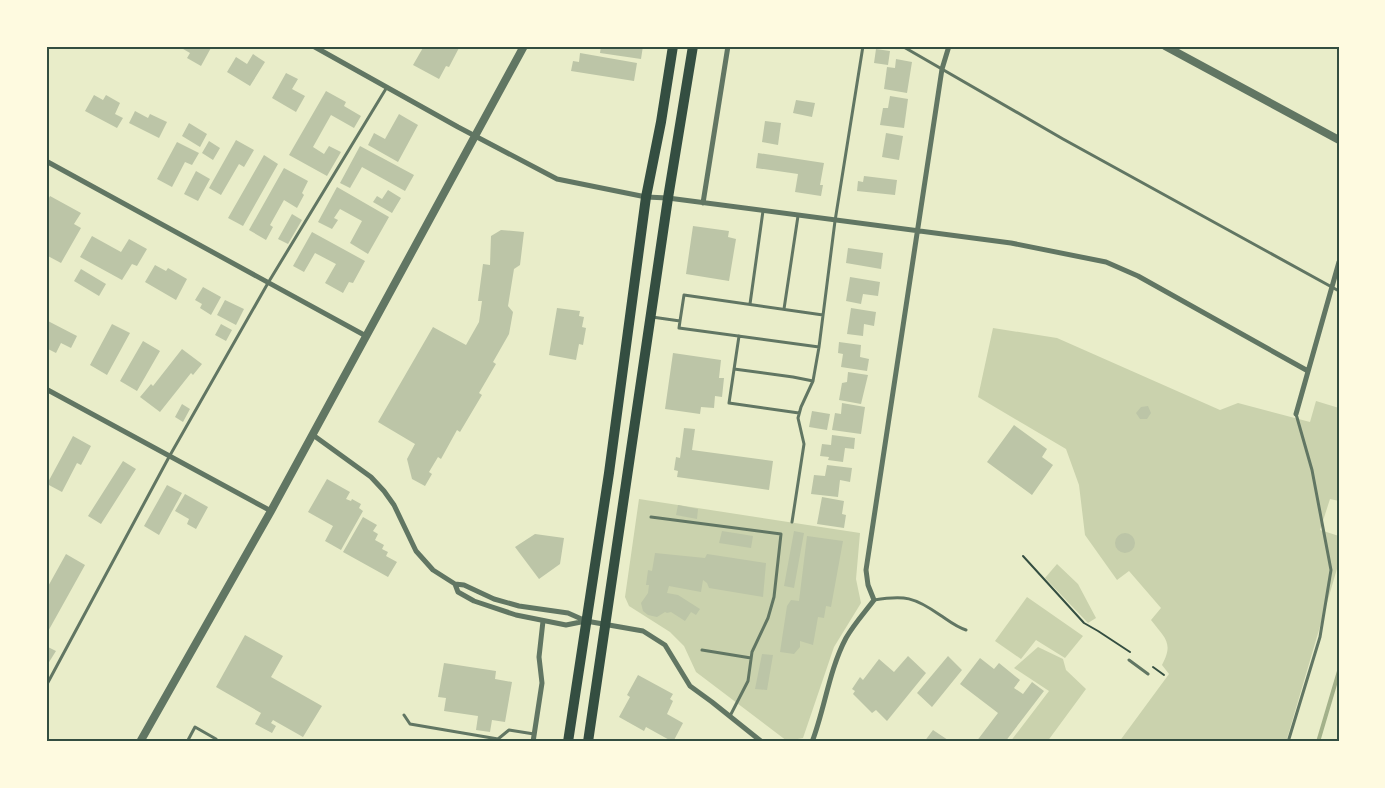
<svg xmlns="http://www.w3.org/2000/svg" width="1385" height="788" font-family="'Work Sans',sans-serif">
<rect width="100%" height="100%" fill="#e9edc9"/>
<path fill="#cad2ad" d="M993,328L1057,338L1220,410L1238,403L1310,422L1316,401L1339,408V501L1330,499L1320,530L1339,536V562L1286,742H1119L1169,674L1162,665C1174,643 1165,638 1151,620L1161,608L1129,571L1117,580L1085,535L1079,485L1066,449L978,397Z
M639,499L860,533L856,579L861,603L834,647L803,738L787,741L696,672L684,646L670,632L629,606L625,597Z
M1057,564L1078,584L1096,618L1088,623L1045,578Z
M1027,597L1083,636L1065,658L1036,640L1021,659L995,641Z
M1038,647L1063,659L1066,670L1086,689L1047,742H1010L1049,691L1014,668Z"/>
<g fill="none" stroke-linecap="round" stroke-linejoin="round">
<path stroke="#a3b18a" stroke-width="4" d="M1318,742L1339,671"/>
</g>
<path fill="#bcc5a7" d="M178,46H212L201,66L187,58L190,53Z
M424,46H460L449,67L446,66L439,79L413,65Z
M601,46H643L641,59L600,53Z
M876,49L890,51L888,65L874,63Z
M580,53L637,63L634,81L571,71L573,61L579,62Z
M253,54L265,62L250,86L227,72L236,57L247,64Z
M896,59L912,62L907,93L884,89L887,67L895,68Z
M286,73L298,79L292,89L305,96L296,112L272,98Z
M326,91L346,102L344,106L361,116L354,128L331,115L313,147L324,154L329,146L341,152L327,176L289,155Z
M94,95L103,100L106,95L120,103L115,114L123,118L117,128L85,111Z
M890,96L908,99L904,128L880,125L883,108H888Z
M796,100L815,103L812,117L793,113Z
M135,111L148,118L150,114L167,122L159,138L129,123Z
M399,114L418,125L398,162L368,145L374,133L385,139Z
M765,121L781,123L778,145L762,142Z
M189,123L207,134L200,147L182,136Z
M886,133L903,136L899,160L882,157Z
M236,140L254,150L244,167L239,164L221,195L209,188Z
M209,141L220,148L213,160L202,153Z
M177,142L199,153L192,165L185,162L172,187L157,179Z
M360,146L414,175L405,191L362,167L350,188L340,183Z
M758,153L824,163L820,185H823L821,196L795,192L798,174L756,168Z
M264,155L278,164L243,226L228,218Z
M284,168L308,181L302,193L304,195L297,208L284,200L270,225L273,227L266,240L249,230Z
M196,171L210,179L198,201L184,194Z
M864,176L897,180L895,195L857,191L858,181L863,182Z
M337,187L389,217L368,254L350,243L362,221L340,209L334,218L338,220L332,229L318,222Z
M388,190L401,198L392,213L373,202L377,196L382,199Z
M50,196L81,213L74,224L81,228L61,263L46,255V203Z
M292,214L302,220L288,244L278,239Z
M693,226L729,231L728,237L736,239L729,281L686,274Z
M501,230L524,232L520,265L514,269L508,306L513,312L509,334L493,362L496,364L479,393L482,395L460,432L457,430L441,459L438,457L429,472L432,474L425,486L412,479L407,459L415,444L378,422L433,327L466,345L479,322L482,301H478L483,264L490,265L491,236Z
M312,232L365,261L353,283L349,282L343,293L325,283L336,264L315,253L304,272L293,266Z
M92,236L121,252L129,239L147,249L137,266L132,264L122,280L80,257Z
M848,248L883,253L881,269L846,263Z
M155,265L166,271L168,268L187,279L176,300L145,282Z
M81,269L106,284L99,296L74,281Z
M850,277L880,282L878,296L863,294L861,304L846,301Z
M203,287L221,297L211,315L200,308L202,304L195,300Z
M225,300L244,309L236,325L217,315Z
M557,308L580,311L579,316L584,317L582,327L586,328L583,345L579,344L576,360L549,355Z
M851,308L876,312L874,326L864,324L863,336L847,334Z
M46,320L77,336L71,348L61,343L56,353L46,348Z
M112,324L130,333L107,375L90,365Z
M221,324L232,330L226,341L215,335Z
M143,341L160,351L137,391L120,381Z
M839,342L861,345L860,357L869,359L867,371L841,367L843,354L838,353Z
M182,349L202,364L193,375L191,373L160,412L140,397L151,384L153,386Z
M673,353L721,360L719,378H724L722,397L715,396L714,408L701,407L700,414L665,409Z
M848,372L868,375L861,404L839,400L842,383L847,382Z
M842,403L865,407L861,434L832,430L835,413L841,414Z
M182,404L190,409L183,422L175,417Z
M1148,406L1151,413L1147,419H1140L1136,413L1141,407Z
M812,411L830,414L827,430L809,427Z
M1014,425L1047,449L1042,457L1053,465L1032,495L987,462Z
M684,428L695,429L692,450L773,461L769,490L677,477L678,471L674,470L676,457L680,458Z
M832,435L855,438L854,449L845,448L843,462L828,460L829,457L820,456L822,444L831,445Z
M73,436L91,446L81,465L77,463L62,492L47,484Z
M123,461L136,469L101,524L88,516Z
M827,465L852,468L850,482L840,480L838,497L811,494L814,475L825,476Z
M327,479L350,492L346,499L351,501L352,499L361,504L359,508L363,511L341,550L325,541L333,526L308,512Z
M167,485L182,493L159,535L144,526Z
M185,494L208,507L196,529L187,524L189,519L175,511Z
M822,497L844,501L842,514L846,515L844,528L817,524Z
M678,505L698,509L697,519L676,515Z
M363,517L377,525L373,531L378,534L375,540L384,545L382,549L388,552L386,556L397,562L388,577L343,552Z
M722,531L753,536L751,548L719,543Z
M794,531L804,533L794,588L784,586Z
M1115 543a10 10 0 1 1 20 0a10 10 0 1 1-20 0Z
M535,534L564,538L560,564L539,579L515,547Z
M807,536L843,541L831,607L826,606L824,618L818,617L813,645L800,641V647L794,654L780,652L787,606L791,600L799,601Z
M655,553L705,558L707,554L766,563L763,597L709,588L707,583L703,580L701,592L669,586L667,593L678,595L700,609L696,615L691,612L685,621L671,612L667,613L665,612L657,617L648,615L643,611L641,603L648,593L649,585H646L648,570L652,571Z
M66,554L85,565L46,635V590Z
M245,635L283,656L271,677L322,706L303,737L273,720L271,723L276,726L272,733L255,724L261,713L216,687Z
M46,646L56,651L46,667Z
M762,654L773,655L767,690L755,689Z
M908,656L926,673L887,721L876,710L872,713L853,694L855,691L852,689L860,677L863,680L879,659L894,672Z
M948,656L962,670L932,707L917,693Z
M980,658L994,669L999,663L1020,680L1014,688L1023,694L1032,682L1044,691L1005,742H976L998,713L960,684Z
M444,663L496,671L495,679L512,682L505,722L492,720L490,732L476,730L478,716L444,711L446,698L438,697Z
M638,675L673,694L670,699L673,701L667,714L683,723L673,742L646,727L644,731L619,717L630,697L627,695Z
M933,730L951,742H924Z"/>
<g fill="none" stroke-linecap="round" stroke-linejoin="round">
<path stroke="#344e41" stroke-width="2" d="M1023,556L1084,623L1098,631L1130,652
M1153,667L1164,675"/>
<path stroke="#617663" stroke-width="3" d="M902,46L1063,139L1339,291
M750,304L763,211
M784,309L798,216
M652,317L680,321L679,328L819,347
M680,321L684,295L823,315
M739,336L729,403L799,413
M734,369L793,377L813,381
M651,517L781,534L774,597L768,618L752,652L748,681L730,716
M792,522L804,444L798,418L801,407L813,381L819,347L835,221L863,46
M874,600C905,595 914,597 940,615C949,621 956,627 966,630
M702,650L751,658
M1129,660L1148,674
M46,686L169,457L268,283L387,87
M404,715L410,724L498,739L509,730L534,734
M590,740L601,742
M187,742L195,727L216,739
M1288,742L1320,637L1331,570L1312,470L1296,414"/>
<path stroke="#617663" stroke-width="5" d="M313,46L458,127L557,179L646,197L668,198L1011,243L1106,262L1138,276L1308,371
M46,161L366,336
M703,203L728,46
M46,389L271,511
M1296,414L1339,262
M313,435L371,477L384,491L394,505L416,551L433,570L455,584L464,585L494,599L519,606L568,613L586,621L643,631L665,645L690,686L712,702L762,742
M455,584L458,592L474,601L516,615L566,625L586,621
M533,742L542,683L539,657L543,621
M812,742C825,708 829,670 846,638C854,624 865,612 874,600L868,585L866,570L942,69L949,46"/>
<path stroke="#617663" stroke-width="8" d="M1165,46L1339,140
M140,742L271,511L524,46"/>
<path stroke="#344e41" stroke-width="10" d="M568,742L609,473L646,197L661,122L673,46
M588,742L668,198L693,46"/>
</g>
<rect width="1385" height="788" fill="none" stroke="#fefae0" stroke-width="95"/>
<rect x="48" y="48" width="1290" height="692" fill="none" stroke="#344e41" stroke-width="2"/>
</svg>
